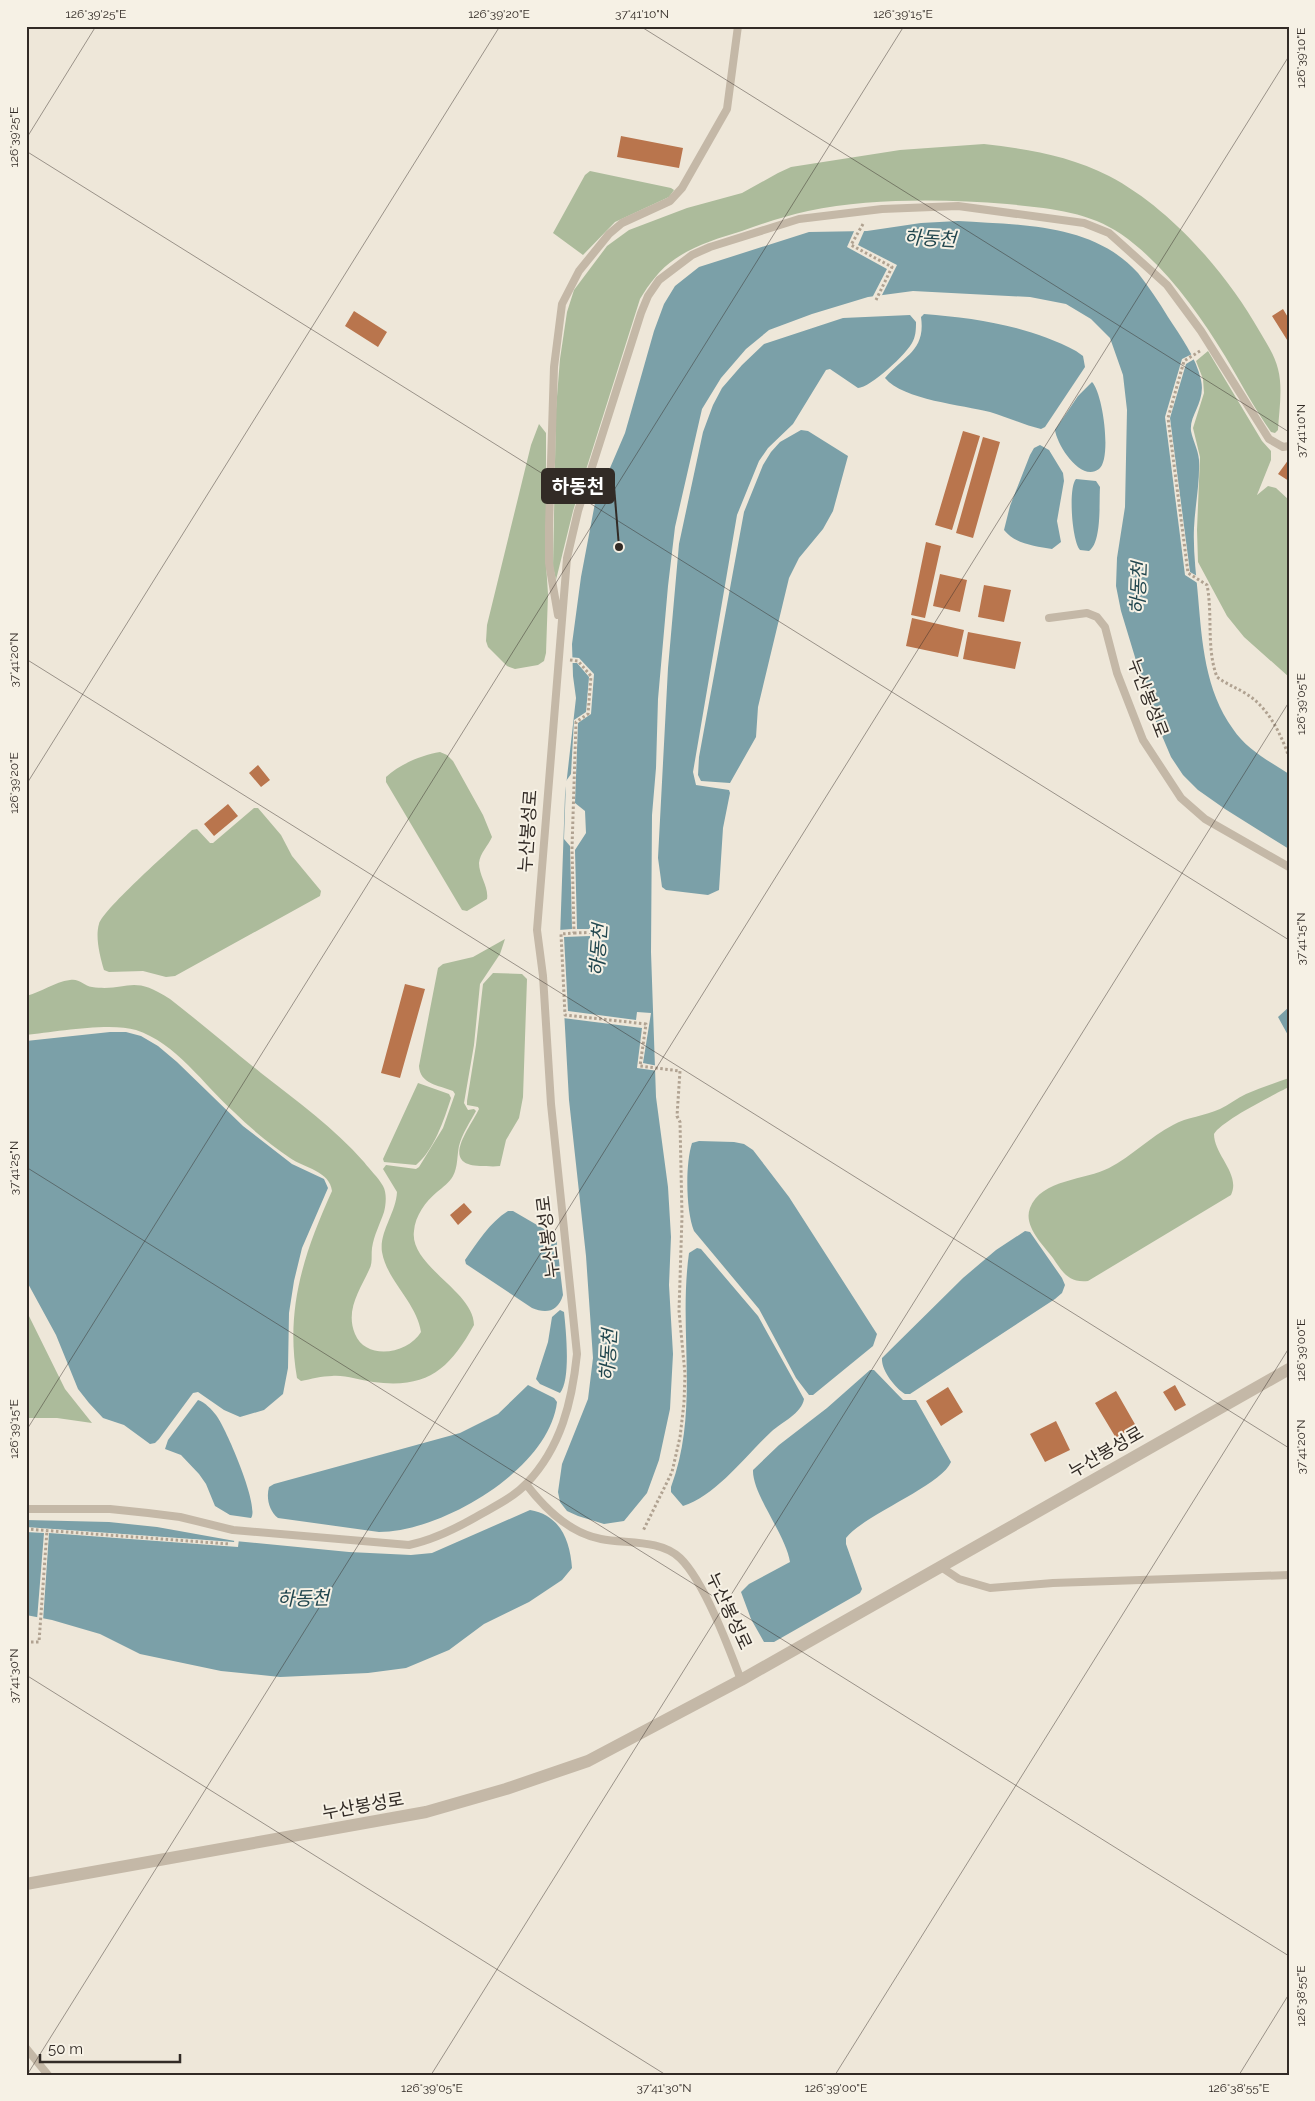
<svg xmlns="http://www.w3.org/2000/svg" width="1315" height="2101" font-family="Raleway,'Noto Sans KR',sans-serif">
<rect width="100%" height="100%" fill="#eee7d9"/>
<path fill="#acbb9b" d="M984,144C1027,149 1070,156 1109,176C1170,208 1226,272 1260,332C1267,344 1275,356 1278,369C1283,388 1279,411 1278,430L1275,433L1271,432C1254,408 1240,381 1225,356C1198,312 1164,264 1121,234C1088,211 1046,208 1007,204C944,199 871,198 808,211C785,216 764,223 742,231C719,238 695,245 675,259C660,269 649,284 640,299L573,511L556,580L553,567L556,409L560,359L567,312L574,290L607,246L629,230L687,208L742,193L778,173L791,167L900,150Z
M590,171L671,188L674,190L669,197L615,222L583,255L553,233L585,175Z
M1208,351L1262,441L1271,451V460L1257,495L1268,486L1276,488L1289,500V677L1244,637L1227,616L1198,562L1197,530L1200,457L1193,428L1204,393L1203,379L1196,361Z
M539,424L546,433V564L548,594L546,653L544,661L538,665L515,669L507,666L488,647L486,641L487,625L531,445Z
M440,752L447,755L453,761L483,815L492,837C488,846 480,853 479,863C479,876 489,887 487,899L467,911L462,910L386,782V777C400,764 422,755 440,752Z
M254,808H258L281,835L292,856L321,891L320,896L175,976L166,977L143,971L109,972L104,970C100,957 95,937 99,924C104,908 175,846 192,830L197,829L210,843H213Z
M505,939L500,954L480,984L474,1045L464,1103L468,1110L474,1109L476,1111C470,1122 462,1134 459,1146C457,1155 458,1167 453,1176C449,1183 443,1187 437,1192C426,1201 415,1216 414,1231C409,1266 474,1291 474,1325C449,1370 427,1389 373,1382C359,1380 346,1375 332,1376C322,1376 311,1379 301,1381L297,1378C285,1309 304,1253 332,1191C330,1171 304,1168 290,1158C270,1144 251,1129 234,1112C204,1085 176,1043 136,1030C110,1022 54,1032 26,1035V996C42,992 54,982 70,980C79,978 84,986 92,987C128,992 131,973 170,999C201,1023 231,1049 261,1073C297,1101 334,1128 364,1162C370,1170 378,1177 383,1186C387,1193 386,1204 384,1212C380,1224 374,1235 372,1248C371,1256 373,1263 369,1270C360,1290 345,1310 355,1334C366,1361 408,1354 421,1332C417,1303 387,1281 382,1252C379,1232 396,1213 397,1192L383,1169L386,1165L416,1169L419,1167L443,1128L455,1094L453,1091C438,1085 420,1084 419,1066L438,968L443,964L473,957Z
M493,973L522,974L527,979L523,1097L519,1118L506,1140L500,1166C493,1167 486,1166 480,1166C439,1165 470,1128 479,1109L478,1107L467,1105V1101L476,1045L483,984Z
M1289,1078V1087C1273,1095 1221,1121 1214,1134C1214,1155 1241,1174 1231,1195L1088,1281C1069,1283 1063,1273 1053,1258C1043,1245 1023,1226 1030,1208C1041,1179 1086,1180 1109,1168C1132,1156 1150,1137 1173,1125C1187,1117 1205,1116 1220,1109C1229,1105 1237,1098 1246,1094C1260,1088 1275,1083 1289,1078Z
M418,1083L449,1094L451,1098C444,1120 434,1150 416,1165L384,1162L383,1159Z
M26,1310L65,1389L92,1423L57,1418H26Z"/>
<path fill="#7ba0a8" d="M958,221C1019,225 1093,223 1138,273C1149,287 1159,302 1168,317C1181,337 1196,357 1201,380C1206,402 1189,415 1191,431C1193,441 1198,449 1199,460C1200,482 1195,506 1194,528C1193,550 1196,573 1198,596C1202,642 1205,690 1233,729C1246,749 1269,761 1289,774V849L1225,809L1198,790L1183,775L1171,757L1151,710L1121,611L1116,586L1117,558L1125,507L1127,410L1123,375L1110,338L1091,319L1066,304L1030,297L913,291L868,297L812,314L769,330L746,349L721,378L702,409L675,527L668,586L658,699L656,768L652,815L651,952L656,1097L668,1187L671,1237L669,1285L673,1354L670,1409L659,1460L647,1493L624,1521L604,1524L578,1516L567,1511L560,1502L558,1492L562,1464L588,1399L593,1358L586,1256L569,1100L560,938L565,795L576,698L573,676L572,644L581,577L595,503L625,433L654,331L664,304L675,286L699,267L809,232L867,231L921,223Z
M924,314C976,318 1029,326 1076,351L1083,356L1085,367L1045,427L1041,429C1024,425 1007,417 990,412C963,405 903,400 885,378C903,356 926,351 921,317Z
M910,315L916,322C916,328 916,335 913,341C908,353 870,388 858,388L830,369L826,370L793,424L768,448L759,461L737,515L693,772L696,785L729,790L730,793L723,828L719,890L708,895L666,890L662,887L658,858L668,668L679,544L703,432L713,405L722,388L742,365L764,344L843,318Z
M1092,382C1103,393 1112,459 1099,469C1081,483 1057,445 1055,430L1078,396Z
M801,430L808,431L848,456L833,511L823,529L799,558L789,578L758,707L756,737L730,783L701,781L698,775L699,757L744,512L763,465L771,452L780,442Z
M1040,445L1049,450L1063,473L1064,481L1057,521L1061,542L1052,549C1035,546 1015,544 1004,530L1010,506L1030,455L1034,448Z
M1076,479L1096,481L1100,487C1099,502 1102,542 1089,551L1080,550C1072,541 1068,488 1076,479Z
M1289,1007V1037L1278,1017Z
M110,1032H126L141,1036L158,1046L177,1062L243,1126L292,1164L324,1179L328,1188L302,1248L294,1281L289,1313L288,1368L283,1394L264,1410L240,1417L224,1410L198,1392L193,1393L159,1439L155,1443L150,1444L124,1425L103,1418L89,1403L78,1389L56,1335L26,1280V1041Z
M699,1141L734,1142L744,1144L753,1150L789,1197L877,1334L873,1346L813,1395H809L796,1378L759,1309L694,1231C686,1211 685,1165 692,1143Z
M508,1211H513L556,1236L563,1295C558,1312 546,1314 532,1308L466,1264L465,1260C477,1243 490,1222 508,1211Z
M1025,1231L1030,1232L1062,1278L1065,1285L1062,1293L1055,1299L910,1394H905C895,1388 881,1370 882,1358L963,1278L996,1250Z
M697,1248L701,1249L758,1316L804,1399C802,1413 781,1423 772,1431C747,1454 716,1496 683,1506L671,1492V1487C700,1409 678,1332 689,1253Z
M560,1310L564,1312C566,1330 571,1380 560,1393L540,1384L536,1379L548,1342L552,1317Z
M870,1370H874L903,1400H916L951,1462C941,1486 865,1514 846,1538V1544L862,1589L860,1593L774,1642H764L751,1619L741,1592L749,1584L790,1562C786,1535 752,1494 753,1470L779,1445L827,1408Z
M528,1385L554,1398L557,1402C549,1470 441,1532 379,1532L278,1518C269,1511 266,1498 269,1487L274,1484L460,1433L498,1414Z
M198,1400C205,1402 212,1410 216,1415C226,1428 260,1507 251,1518L230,1515L215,1506L206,1484L199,1474L181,1455L165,1449L168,1440Z
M530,1510C560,1515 570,1540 572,1568L562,1580L529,1602L484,1624L449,1650L406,1668L368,1673L280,1677L221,1671L140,1654L100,1634L52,1620L26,1615V1520L109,1522L157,1527L235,1541L349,1552L411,1555L432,1553Z"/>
<path fill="#eee7d9" d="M855,229H865L858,245L897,265L881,297L872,298L887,269L847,247Z
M1194,353L1196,358L1186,364L1170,418L1190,572L1199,577V584L1185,575L1165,417L1182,359Z
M569,657L579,658L594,674L591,714L578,723L575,803L585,811L586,833L575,850L577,929H590V923H606V940L590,941V936L564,937L568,1011L636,1020L637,1012L651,1013L643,1063L658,1066V1071L637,1068L642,1028L563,1018L559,930L572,929L570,846L564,839L566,781L571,774L574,720L586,712L589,677L577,663H570Z
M26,1527L234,1542L235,1538L239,1539L238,1547L49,1533L43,1621L37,1620L44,1533L26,1532Z"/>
<path fill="#b9754d" d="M621,136L683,148L679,168L617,157Z
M1283,309L1289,319V343L1272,316Z
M354,311L387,332L378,347L345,326Z
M963,431L980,436L952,530L935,525Z
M983,437L1000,442L973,538L956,533Z
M1289,459V481L1278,474Z
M926,542L941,546L925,618L911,615Z
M940,574L967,580L960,612L933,606Z
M984,585L1011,590L1004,622L978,617Z
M912,618L964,630L958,657L906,646Z
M968,632L1021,642L1015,669L963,659Z
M258,765L270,780L261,787L249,773Z
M228,804L238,816L214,836L204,824Z
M405,984L425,989L400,1078L381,1073Z
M464,1203L472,1212L458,1225L450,1215Z
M1175,1385L1186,1405L1175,1411L1163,1392Z
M948,1387L963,1412L941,1426L926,1401Z
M1116,1391L1136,1426L1116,1438L1095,1403Z
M1056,1421L1070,1450L1045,1462L1030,1434Z"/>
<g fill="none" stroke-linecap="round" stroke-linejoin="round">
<path stroke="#b0a291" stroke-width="3" stroke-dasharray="2.5 2.5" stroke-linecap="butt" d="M863,224L851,245L892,267L876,300
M1200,351L1184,361L1168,418L1188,573L1207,585C1213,615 1206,648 1217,677C1226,684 1235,687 1245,693C1268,707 1280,732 1289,757
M570,660L578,661L591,676L588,714L576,722L572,848L574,933L561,934L565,1015L646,1024L640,1066L680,1071L677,1116L680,1122L682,1216L679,1311L685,1374L684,1403L680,1437L672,1472L643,1531
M574,933L602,932
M26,1529L230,1544
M26,1642H39L47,1530"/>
<path stroke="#c4b8a7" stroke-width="8" d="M558,615L549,563V526L554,367L562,304L579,271L609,234L622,223L670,201L682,188L727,109L738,26
M1049,618L1087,613L1097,617L1105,627L1117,673L1143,740L1181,798L1205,819L1289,867
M526,1484C545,1509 569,1533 601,1539C626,1544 660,1539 680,1558C704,1581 729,1648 741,1680
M26,1509H110L148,1513L180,1517L233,1530L409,1545C433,1540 455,1529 476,1517C493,1507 513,1498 527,1483C561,1447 572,1402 577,1354L551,1104L543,976L537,930L567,558L578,511L641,313L648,296L659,280L692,255L710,247L799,219L882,209L958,206L1084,223L1109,233L1167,285L1201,331L1269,439L1283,447L1289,446
M941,1567L959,1579L990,1588L1053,1583L1289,1575
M26,2048L48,2075"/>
<path stroke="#c4b8a7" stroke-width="12" d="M26,1884L426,1812L506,1789L588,1761L741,1680L1289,1369"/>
</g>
<path fill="none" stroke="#322b26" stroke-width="1" stroke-opacity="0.45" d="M640,26L1289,432M26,139L96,26M26,151L1289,940M26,659L1289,1448M26,785L500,26M26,1167L1289,1956M26,1431L904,26M26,1675L666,2075M27,2075L1289,56M431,2075L1289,702M835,2075L1289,1348M1239,2075L1289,1994"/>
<g text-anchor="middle" stroke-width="4" stroke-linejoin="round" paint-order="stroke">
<g font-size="18" fill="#322b26" stroke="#f6f1e5">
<text transform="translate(1148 698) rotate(69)" y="6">누산봉성로</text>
<text transform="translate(528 831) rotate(-86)" y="6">누산봉성로</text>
<text transform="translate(548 1237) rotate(-97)" y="6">누산봉성로</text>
<text transform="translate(1106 1452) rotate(-30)" y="6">누산봉성로</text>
<text transform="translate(729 1611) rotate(65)" y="6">누산봉성로</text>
<text transform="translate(363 1806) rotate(-10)" y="6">누산봉성로</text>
</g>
<g font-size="19" font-style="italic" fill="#21464e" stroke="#f6f1e5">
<text transform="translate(930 238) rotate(3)" y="7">하동천</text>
<text transform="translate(1138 588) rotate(-88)" y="7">하동천</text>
<text transform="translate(598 950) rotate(-86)" y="7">하동천</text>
<text transform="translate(608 1355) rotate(-87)" y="7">하동천</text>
<text transform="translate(303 1598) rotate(-1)" y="7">하동천</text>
</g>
</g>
<path fill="none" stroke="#322b26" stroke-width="2" d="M619 547L614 486"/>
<circle fill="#322b26" stroke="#f6f1e5" stroke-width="2" cx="619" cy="547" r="5"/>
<rect fill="#322b26" stroke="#322b26" stroke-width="2" x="542" y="469" width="72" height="34" rx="5"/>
<g font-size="19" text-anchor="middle" font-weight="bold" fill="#fff">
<text x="578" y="493">하동천</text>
</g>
<rect width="1315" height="2101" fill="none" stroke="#f6f1e5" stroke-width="55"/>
<path d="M40 2054v8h140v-8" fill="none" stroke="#322b26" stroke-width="2.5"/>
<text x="48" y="2054" font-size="15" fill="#322b26" stroke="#f6f1e5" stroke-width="4" paint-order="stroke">50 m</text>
<rect x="28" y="28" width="1260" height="2046" fill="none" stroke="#322b26" stroke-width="2"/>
<g font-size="12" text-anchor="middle" fill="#322b26">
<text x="96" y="18">126°39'25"E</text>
<text x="499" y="18">126°39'20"E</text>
<text x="642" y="18">37°41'10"N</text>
<text x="903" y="18">126°39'15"E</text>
<text transform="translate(1301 58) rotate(-90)" y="4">126°39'10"E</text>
<text transform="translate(14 137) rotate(-90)" y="4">126°39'25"E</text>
<text transform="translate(1301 431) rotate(-90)" y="4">37°41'10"N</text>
<text transform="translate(14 660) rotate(-90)" y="4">37°41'20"N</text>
<text transform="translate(1301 704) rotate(-90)" y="4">126°39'05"E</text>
<text transform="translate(14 783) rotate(-90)" y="4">126°39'20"E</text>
<text transform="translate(1301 939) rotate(-90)" y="4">37°41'15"N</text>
<text transform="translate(14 1168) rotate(-90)" y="4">37°41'25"N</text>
<text transform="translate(1301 1350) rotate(-90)" y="4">126°39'00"E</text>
<text transform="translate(14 1429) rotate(-90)" y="4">126°39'15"E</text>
<text transform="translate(1301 1447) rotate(-90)" y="4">37°41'20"N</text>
<text transform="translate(14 1676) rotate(-90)" y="4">37°41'30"N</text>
<text transform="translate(1301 1996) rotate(-90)" y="4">126°38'55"E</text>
<text x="432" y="2092">126°39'05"E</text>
<text x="664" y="2092">37°41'30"N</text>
<text x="836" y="2092">126°39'00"E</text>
<text x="1239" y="2092">126°38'55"E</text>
</g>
</svg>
